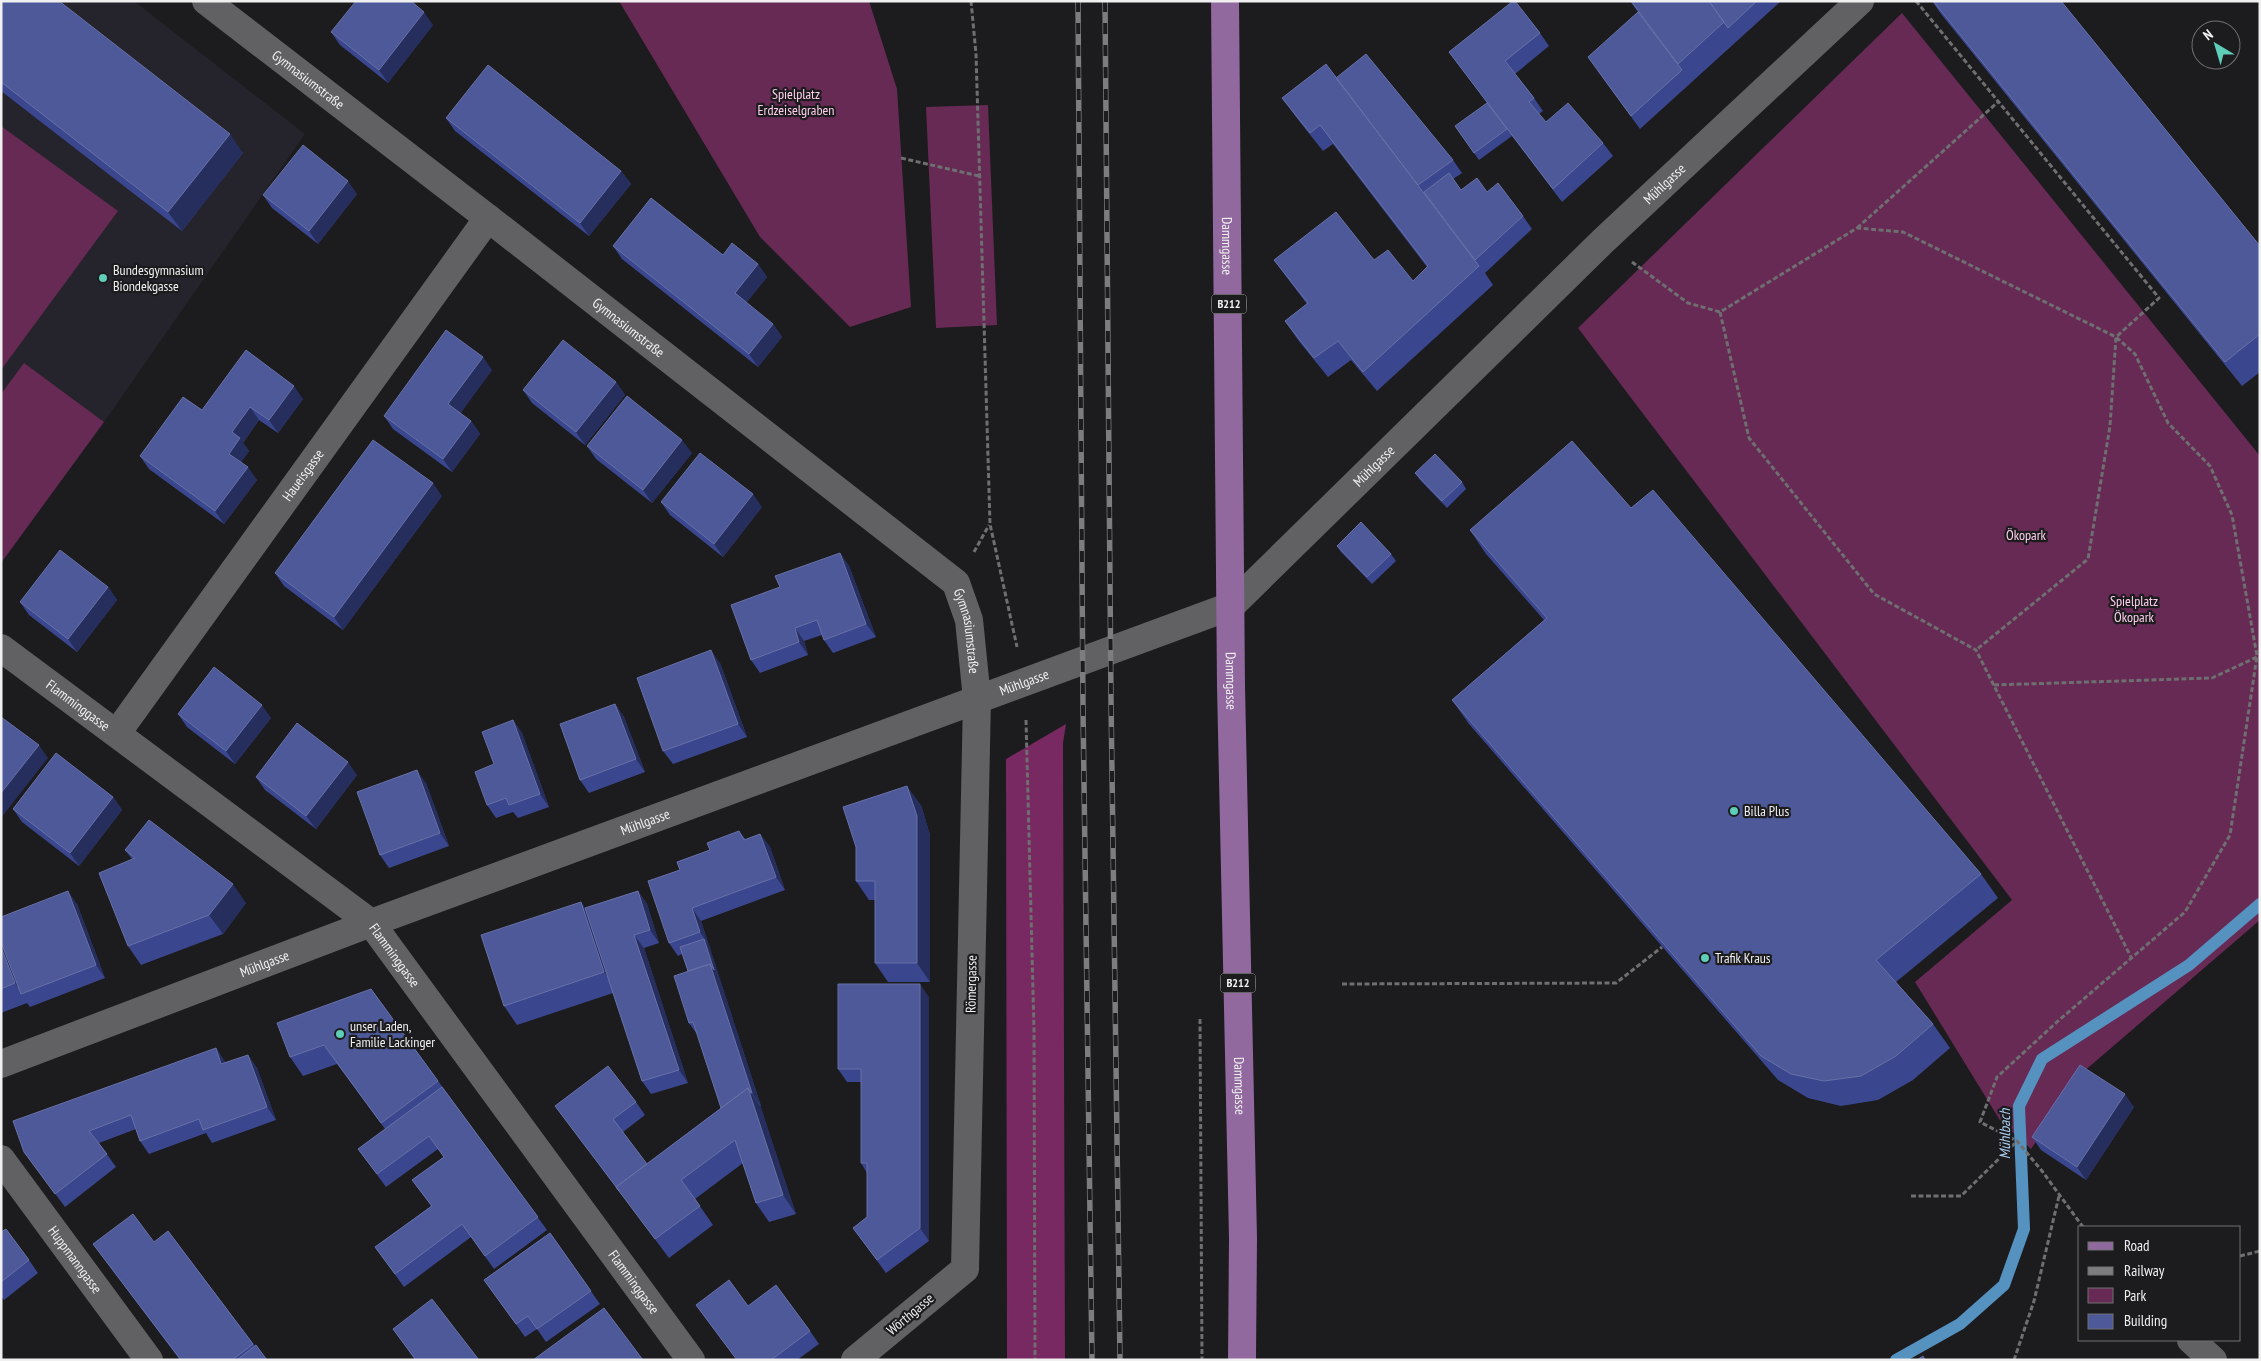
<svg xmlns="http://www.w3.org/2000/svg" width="2261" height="1361" font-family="'PT Sans Narrow',sans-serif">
<rect width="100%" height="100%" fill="#1c1b1e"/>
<path fill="#25232b" d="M1,1H134L305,134L104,422L1,563Z"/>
<path fill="#662a54" d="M619,1H869L897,89L911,307L850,327L760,237Z
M1902,13L2260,456V920L2082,1073L2031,1149L2001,1122L1915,982L2012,900L1578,328Z
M988,105L997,325L936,328L926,107Z
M1,126L118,211L1,370Z
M24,363L104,422L1,563V394Z"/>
<path fill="#782961" d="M1066,724L1063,743L1065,1360H1007L1006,759Z"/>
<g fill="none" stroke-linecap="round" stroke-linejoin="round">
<path stroke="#5592c0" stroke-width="12" d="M1896,1360L1960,1324L2004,1285L2024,1229L2019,1106L2042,1059L2189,965L2260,904"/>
<path stroke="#6f6e70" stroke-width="3" stroke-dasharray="5 2.5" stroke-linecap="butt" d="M971,1L976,54L990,524L1017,647
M1916,1L2159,298L2116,337L2110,426L2088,559L1976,650
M901,158L979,176
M1857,228L1998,102
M1632,262L1688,303L1720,312L1857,228L1903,232L2116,337L2135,354L2168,423L2210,466L2232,515L2257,656L2230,835L2185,912L2058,1021L1997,1077L1980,1122L2017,1141L2042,1171L2083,1227
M1720,312L1749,438L1874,594L1976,650L2132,959
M974,552L989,525
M1994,685L2212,678L2257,657
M1026,720L1034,1030L1035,1360
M1342,984L1616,983L1662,947
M1200,1019L1202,1360
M1911,1196H1961L2017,1141
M2240,1256L2260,1251
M2014,1360L2034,1301L2059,1196"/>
<g stroke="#616164" stroke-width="28">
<path id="s1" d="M206,1L488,218L956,583L969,620L977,699L965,1269L855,1360"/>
<path id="s2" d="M1,648L371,923L691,1360"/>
<path id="s3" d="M117,733L488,218"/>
<path id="s4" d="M1,1064L371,923L1231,606"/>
<path id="s5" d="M1,1159L149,1360"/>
<path d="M2191,1340L2213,1360"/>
</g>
<path stroke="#616164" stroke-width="28" id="s6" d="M1231,606L1603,241L1860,1"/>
<path stroke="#91699f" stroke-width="28" id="s7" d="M1225,1L1231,686L1243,1238L1242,1360"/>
<g stroke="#7d7c7e" stroke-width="5.5">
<path id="rail" d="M1078,1L1083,710L1092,1360
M1105,1L1111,699L1120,1360"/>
</g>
<use href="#rail" stroke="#1c1b1e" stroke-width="4" stroke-dasharray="11" stroke-linecap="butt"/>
</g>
<path fill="#3a478e" d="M1,1L243,153L182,231L1,91Z
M1630,1H1781L1640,129L1597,70L1638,12Z
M1932,1H2061L2260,246V372L2242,386L1941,14Z
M433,25L388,83L340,45L331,32Z
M1540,33L1549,46L1515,74L1534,98L1543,111L1539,114L1546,122L1603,143L1613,156L1562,202L1509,132L1512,136L1479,160L1455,126L1494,112L1449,52Z
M1336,78L1453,160L1462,173L1453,179L1461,190L1487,192L1523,216L1532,229L1485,273L1493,285L1377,391L1351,360L1328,377L1298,340L1285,321L1307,304L1288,279L1274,260H1374L1413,281L1427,267L1333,144L1323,151L1296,117L1282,98Z
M446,118L621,171L631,184L589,236L455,131Z
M357,194L318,244L272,208L263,195Z
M613,246L723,255L758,264L767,277L746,303L773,324L782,337L758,367L622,259Z
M492,370L460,413L471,421L480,434L452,472L393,429L384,416Z
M616,382L625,395L585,445L532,403L523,390Z
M303,399L278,433L259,420L243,443L249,451L241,462L257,480L224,524L149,469L140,456L202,410Z
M587,446L692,453L652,503L596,459Z
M1415,473L1462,482L1466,489L1447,508L1420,480Z
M442,496L343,630L284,586L275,573Z
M661,502L762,507L723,557L670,515Z
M1631,508L1981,874L1998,898L1896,982L1933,1024L1950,1048L1913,1080L1878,1100L1841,1106L1808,1098L1778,1080L1469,724L1452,700L1544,620L1486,554L1470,530Z
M1337,546L1391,554L1396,561L1372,584L1341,552Z
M840,553L849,566L876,637L833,653L824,640L822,635L804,641L808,655L760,673L751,660L780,587Z
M108,587L117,600L77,652L29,615L20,602Z
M720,663L747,737L673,764L663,751Z
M615,704L624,717L645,772L589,793L580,780Z
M178,714L271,718L235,764L187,727Z
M513,720L522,733L549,807L518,818L513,812L496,818L487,805L494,764Z
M357,775L316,829L265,790L256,777Z
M426,783L449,846L389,868L380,855Z
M113,797L122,810L79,866L22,822L13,809Z
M921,805L930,835V982H888L875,963V900H869L856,881Z
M739,831L746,840L760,834L770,847L785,890L701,921L761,1106H760L796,1214L769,1222L756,1203L743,1163L695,1199L713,1225L669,1258L555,1106L636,1102L645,1115L623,1132L647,1164L721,1108L697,1034L689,1023L688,971L682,954L678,956L669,943L680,870L710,850Z
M125,850L246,903L223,934L141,965L128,946L132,859Z
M638,891L647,904L659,943L644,948L688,1083L651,1094L642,1081L613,993L517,1025L504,1006L581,902L585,908Z
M77,904L105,978L30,1007L27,1003L1,1013V917Z
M371,989L547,1230L494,1269L471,1237L404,1287L375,1247L431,1206L412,1180L444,1157L438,1149L386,1187L358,1149L385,1129L337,1064L303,1076L290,1057Z
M929,997V1241L886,1273L853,1228L867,1217V1173L861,1163V1082H847L838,1069Z
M216,1048L225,1063L248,1055L257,1068L276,1120L212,1143L206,1133L149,1154L140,1141L136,1129L99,1143L116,1167L65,1207L24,1152Z
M2134,1107L2086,1180L2041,1150L2032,1137Z
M168,1231L255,1346L267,1360H180L93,1244L154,1242Z
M1,1232L29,1260L38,1273L4,1300L1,1296Z
M550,1233L600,1304L546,1342L537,1329L525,1337L484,1280Z
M696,1305L748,1306L810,1331L819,1344L797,1360H737Z
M393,1329L479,1360H415Z"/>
<path fill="#262e5d" d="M424,12L433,25L388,83L379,70Z
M230,134L243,153L182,231L168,212Z
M621,171L631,184L589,236L580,223Z
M348,181L357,194L318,244L309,231Z
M758,264L767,277L744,306L735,293Z
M773,324L782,337L758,367L749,354Z
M483,357L492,370L458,417L448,404Z
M616,382L625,395L585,445L576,432Z
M294,386L303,399L278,433L269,420Z
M250,407L259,420L243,443L249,451L238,467L229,454L232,432Z
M471,421L480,434L452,472L443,459Z
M682,440L692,453L652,503L643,490Z
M248,467L257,480L224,524L215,511Z
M433,483L442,496L343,630L334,617Z
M753,494L762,507L723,557L714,544Z
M840,553L849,566L876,637L866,624Z
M108,587L117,600L77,652L68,639Z
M795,628L804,641L808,655L799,642Z
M711,650L720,663L747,737L738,724Z
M615,704L624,717L645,772L636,759Z
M262,705L271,718L235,764L226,751Z
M513,720L522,733L549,807L540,794Z
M39,745L48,758L1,818V793Z
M348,762L357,775L316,829L306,816Z
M417,770L426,783L449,846L440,833Z
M907,786L921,805L930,835V982L917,963Z
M113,797L122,810L79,866L70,853Z
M760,834L770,847L785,890L776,877Z
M233,884L246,903L223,934L209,915Z
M68,891L77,904L105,978L96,965Z
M638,891L647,904L659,943L650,930Z
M581,902L594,921L617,991L604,972Z
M692,908L701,921L709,945L700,932Z
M1,932L23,994L15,983L1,947Z
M634,935L644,948L688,1083L679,1070Z
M704,939L709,945L761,1106L752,1093L710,964Z
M920,984L929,997V1241L920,1228Z
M216,1048L225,1061L230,1077L221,1064Z
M248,1055L257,1068L276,1120L267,1107Z
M748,1088L761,1107L796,1214L783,1195Z
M2125,1094L2134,1107L2086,1180L2077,1167Z"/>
<path fill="#4d5999" stroke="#6771a7" d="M1,1H59L230,134L168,212L1,82Z
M356,1H411L424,12L379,70L331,32Z
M1513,1H1515L1540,33L1505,61L1534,98L1529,102L1546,122L1568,103L1603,143L1553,189L1449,52Z
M1631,1H1709L1724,22L1678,64Z
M1709,1H1757L1728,28Z
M1933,1H2061L2260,246V334L2225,362Z
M1638,12L1682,70L1631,116L1588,57Z
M1366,54L1453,160L1418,185L1336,78Z
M1326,64L1479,266L1363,372L1338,341L1314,358L1285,321L1308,303L1274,260L1336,212L1374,260L1388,250L1413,281L1428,266L1320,125L1310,133L1282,98Z
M488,65L621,171L580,223L446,118Z
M1487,103L1507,129L1474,153L1455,126Z
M303,145L348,181L309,231L263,195Z
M1449,173L1461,190L1477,178L1487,192L1498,183L1523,216L1475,260L1424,192Z
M651,198L723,255L732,243L758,264L735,293L773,324L749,354L613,246Z
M446,330L483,357L448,404L471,421L443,459L384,416Z
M563,340L616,382L576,432L523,390Z
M246,350L294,386L269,420L250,407L232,432L240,438L229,454L248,467L215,511L140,456L183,397L202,410Z
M627,396L682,440L643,490L587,446Z
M373,440L433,483L334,617L275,573Z
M1572,441L1631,508L1653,490L1981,874L1876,960L1933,1024L1896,1056L1861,1076L1824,1081L1791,1074L1761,1056L1452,700L1547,618L1470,530Z
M700,453L753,494L714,544L661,502Z
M1435,454L1462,482L1442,501L1415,473Z
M1361,522L1391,554L1367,577L1337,546Z
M60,550L108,587L68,639L20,602Z
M840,553L866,624L824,640L817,620L795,628L799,642L751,660L731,605L780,587L775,576Z
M711,650L738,724L663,751L637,678Z
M214,667L262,705L226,751L178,714Z
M615,704L636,759L580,780L560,724Z
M1,717L39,745L1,793Z
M513,720L540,794L509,805L506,798L487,805L475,772L494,764L482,732Z
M297,723L348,762L306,816L256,777Z
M56,753L113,797L70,853L13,809Z
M417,770L440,833L380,855L357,792Z
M907,786L917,816V963H875V881H856V847L843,807Z
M149,820L233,884L209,915L128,946L99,873L135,858L125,850Z
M739,831L744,840L760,834L776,877L692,908L700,932L669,943L648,881L680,870L677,862L710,850L707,843Z
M68,891L96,965L21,994L1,942V917Z
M638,891L650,930L634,935L679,1070L642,1081L585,908Z
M581,902L604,972L504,1006L481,935Z
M704,939L714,970L710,964L688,971L680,947Z
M1,947L15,983L1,989Z
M710,964L752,1093H751L748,1088L721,1108L693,1022L689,1023L674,976Z
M838,984H920V1228L877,1260L853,1228L867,1217V1163H861V1069H838Z
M371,989L438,1081L381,1123L324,1045L290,1057L277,1023Z
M216,1048L221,1064L248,1055L267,1107L203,1130L199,1119L140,1141L131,1115L89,1131L107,1154L55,1194L24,1152L13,1121Z
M2080,1065L2125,1094L2077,1167L2032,1137Z
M608,1066L636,1102L613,1119L647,1164L616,1187L620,1192L555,1106Z
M442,1087L538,1217L485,1256L462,1224L395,1274L375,1247L432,1206L412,1180L444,1157L429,1136L377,1174L358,1149Z
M748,1088L783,1195L756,1203L735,1140L681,1180L700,1206L655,1239L616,1187Z
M133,1214L154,1242L168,1231L253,1344L232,1360H181L93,1244Z
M6,1229L29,1260L1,1282V1232Z
M550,1233L591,1291L537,1329L528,1316L516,1324L484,1280Z
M729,1280L748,1306L776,1285L810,1331L771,1360H737L696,1305Z
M432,1299L479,1360H416L393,1329Z
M604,1308L643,1360H533Z
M256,1345L267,1360H237Z
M1923,1356L1925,1360H1917Z"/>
<g fill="#5eceb8" stroke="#1c1b1e" stroke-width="2">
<circle cx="103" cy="278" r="5"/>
<circle cx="1734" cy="811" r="5"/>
<circle cx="1705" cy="958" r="5"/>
<circle cx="340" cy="1034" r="5"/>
</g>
<g text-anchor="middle" stroke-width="4.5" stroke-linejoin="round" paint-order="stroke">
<g fill="#1c1b1e" stroke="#b0b0b2" stroke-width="1">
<rect x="1211.5" y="294.5" width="35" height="19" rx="4"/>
<rect x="1220.5" y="973.5" width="35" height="19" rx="4"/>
</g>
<g font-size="12" font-weight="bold" fill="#f0f0f1">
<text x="1229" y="308">B212</text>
<text x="1238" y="987">B212</text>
</g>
<g font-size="14" fill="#f0f0f1" stroke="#1c1b1e">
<text dy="5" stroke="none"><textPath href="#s1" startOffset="129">Gymnasiumstraße</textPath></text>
<text dy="5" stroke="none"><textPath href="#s6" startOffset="605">Mühlgasse</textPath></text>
<text dy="5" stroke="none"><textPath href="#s7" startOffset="245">Dammgasse</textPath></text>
<text dy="5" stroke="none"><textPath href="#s1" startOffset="534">Gymnasiumstraße</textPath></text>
<text dy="5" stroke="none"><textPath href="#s6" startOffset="200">Mühlgasse</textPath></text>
<text dy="5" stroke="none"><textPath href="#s3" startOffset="318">Haueisgasse</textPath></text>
<text dy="5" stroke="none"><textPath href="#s1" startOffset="999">Gymnasiumstraße</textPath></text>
<text dy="5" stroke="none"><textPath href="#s7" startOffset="680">Dammgasse</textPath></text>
<text dy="5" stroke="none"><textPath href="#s4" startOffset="1092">Mühlgasse</textPath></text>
<text dy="5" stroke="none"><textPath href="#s2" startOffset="96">Flamminggasse</textPath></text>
<text dy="5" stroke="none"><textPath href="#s4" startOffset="688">Mühlgasse</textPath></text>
<text dy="5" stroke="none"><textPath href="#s2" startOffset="501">Flamminggasse</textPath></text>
<text dy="5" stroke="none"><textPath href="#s4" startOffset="282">Mühlgasse</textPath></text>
<text transform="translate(971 984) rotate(-89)" y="5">Römergasse</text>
<text dy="5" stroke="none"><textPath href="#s7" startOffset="1085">Dammgasse</textPath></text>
<text dy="5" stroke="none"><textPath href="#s5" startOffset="125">Huppmanngasse</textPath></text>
<text dy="5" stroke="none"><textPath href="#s2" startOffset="906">Flamminggasse</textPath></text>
<text transform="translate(910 1314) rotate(-40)" y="5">Wörthgasse</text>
</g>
<g font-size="14" fill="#fdcfeb" stroke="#1c1b1e">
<text x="796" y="99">Spielplatz<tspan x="796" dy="16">Erdzeiselgraben</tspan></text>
<text x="2026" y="540">Ökopark</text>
<text x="2134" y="606">Spielplatz<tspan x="2134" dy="16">Ökopark</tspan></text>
</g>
<g font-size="14" fill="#f0f0f1" stroke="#1c1b1e" text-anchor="start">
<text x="113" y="275">Bundesgymnasium<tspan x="113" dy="16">Biondekgasse</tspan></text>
<text x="1744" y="816">Billa Plus</text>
<text x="1715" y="963">Trafik Kraus</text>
<text x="350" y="1031">unser Laden,<tspan x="350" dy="16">Familie Lackinger</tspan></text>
</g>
<g font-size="15" font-style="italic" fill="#a9cef1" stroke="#1c1b1e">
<text transform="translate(2005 1134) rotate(-90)" y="5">Mühlbach</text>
</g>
</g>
<rect width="2261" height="1361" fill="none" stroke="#f0f0f1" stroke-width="5"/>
<rect x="2078" y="1226" width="162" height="115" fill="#1c1b1e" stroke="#717072"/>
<rect x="2088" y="1242" width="25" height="8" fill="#91699f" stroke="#717072"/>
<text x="2124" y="1251" font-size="15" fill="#f0f0f1">Road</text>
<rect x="2088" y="1267" width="25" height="8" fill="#7d7c7e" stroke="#717072"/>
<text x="2124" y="1276" font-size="15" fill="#f0f0f1">Railway</text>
<rect x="2088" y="1288" width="25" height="15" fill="#662a54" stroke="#717072"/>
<text x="2124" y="1301" font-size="15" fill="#f0f0f1">Park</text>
<rect x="2088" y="1314" width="25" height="15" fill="#4d5999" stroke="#717072"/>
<text x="2124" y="1326" font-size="15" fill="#f0f0f1">Building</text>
<g transform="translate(2216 45) rotate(322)"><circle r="24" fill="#1c1b1e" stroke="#717072"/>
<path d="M0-4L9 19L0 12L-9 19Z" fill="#5eceb8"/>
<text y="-8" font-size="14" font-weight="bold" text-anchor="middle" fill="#f0f0f1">N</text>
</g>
</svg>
